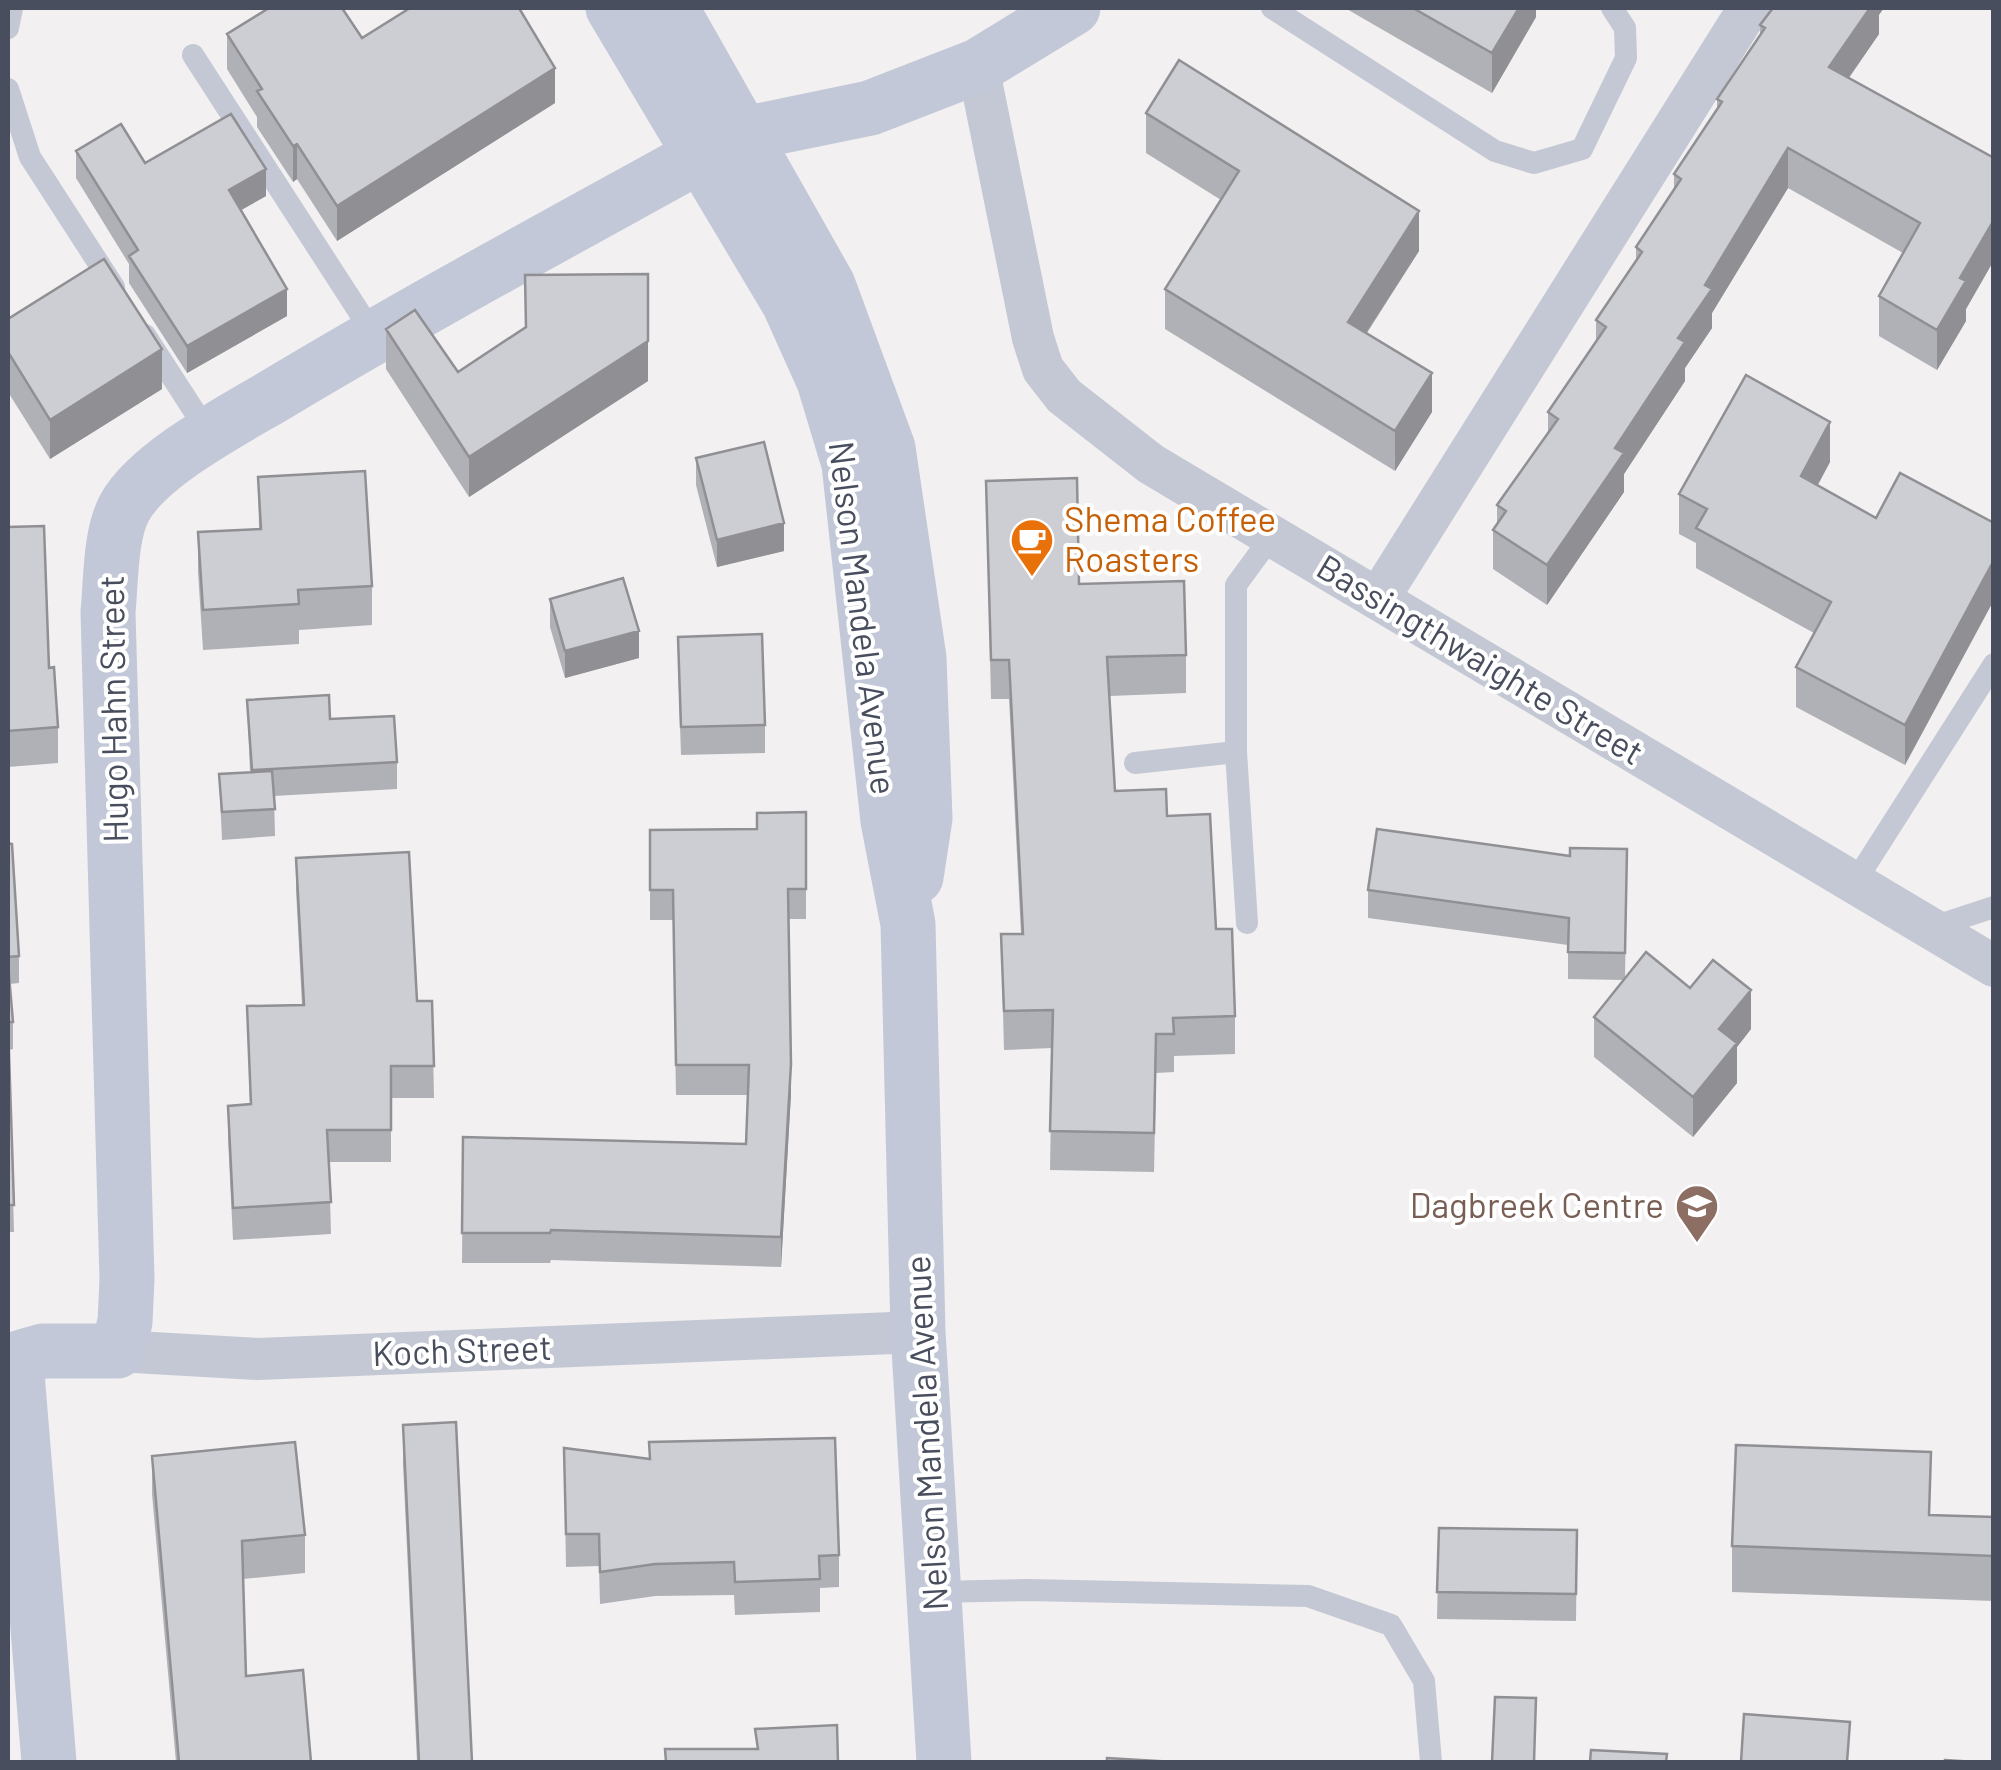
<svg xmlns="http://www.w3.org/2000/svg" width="2001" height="1770" font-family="Barlow,sans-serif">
<rect width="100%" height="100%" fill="#f2f0f0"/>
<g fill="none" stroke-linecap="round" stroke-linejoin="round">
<path stroke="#c4c8d4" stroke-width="22" d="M1272,8L1495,151L1534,163L1582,149L1626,58L1625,28L1612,8
M8,28L12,8
M193,55L374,335
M8,89L30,157L114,287
M145,335L209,434
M1135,763L1236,752
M1855,882L1994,664
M1247,923L1236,752V585L1272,536
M1930,928L1994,907
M935,1592L1028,1590L1308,1596L1391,1625L1424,1681L1431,1762"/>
<path stroke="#c4c8d4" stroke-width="42" d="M978,66L1033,338L1043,369L1064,396L1151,464L1994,966
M1378,599L1749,8
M117,1351L258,1359L918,1332"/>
<path stroke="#c3c8d8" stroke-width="55" d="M613,8L789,303L824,381L849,464L888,821L908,924L918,1332L944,1762
M671,8L828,285L888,448L919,658L925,818L916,877
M49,1762L17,1374L22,1357L43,1351H117L125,1322L127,1279L108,612C111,582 110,533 125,507C150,463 233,420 277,394C417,310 560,233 703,154L744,134L870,108L978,66L1073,8"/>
</g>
<path fill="#b0b1b6" d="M1345,8H1536V17L1492,93Z
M1879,15V34L1849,78L1994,158V260L1966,309V321L1937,370L1879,336V296L1903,253L1788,188L1712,313V328L1685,368V381L1624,474V492L1547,605L1493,569V530L1497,523V505L1548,433V412L1596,341V320L1636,261V247L1674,190V174L1717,110V99L1760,35V25Z
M227,34L362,38L555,103L337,241L297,179L293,182L257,127V117L227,69Z
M1146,113L1419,251L1367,333L1432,412L1395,471L1165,329V289L1221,200L1146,153Z
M76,151L145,163L266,196L241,210L287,316L187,373L129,283V264L76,178Z
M8,319L162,389L50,459L8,392Z
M386,329L458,372L648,381L469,497L386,369Z
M696,458L784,551L717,567L696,485Z
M1830,462L1818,485L1876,518L1994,523L1905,765L1796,707V667L1814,633L1696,568V543L1679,534V494Z
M258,477L372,586V625L299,630V644L203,650L198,572V532L259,529Z
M986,481L1079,584L1186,655V693L1110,696L1115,791L1167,816L1216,929L1235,1016V1054L1174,1056V1072L1156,1073L1154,1172L1050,1170L1052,1048L1004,1050L1001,934H1021L1009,699H991Z
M8,527L49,668L58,727V763L8,767Z
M550,599L639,658L565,678L550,627Z
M678,665L765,725V753L681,755Z
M247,700L397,762V789L274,796L275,836L222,840L219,774L250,772Z
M806,812V919H788L791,1094L781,1267L551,1260L550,1263H462L463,1137L746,1144L748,1095H676L673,920H650V830L757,829Z
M8,843L19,956V983L9,984L13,1022V1049L9,1050L14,1232H8Z
M1627,849L1625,979L1690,988L1751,1029L1737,1047V1083L1693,1137L1594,1057V1017L1623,980L1568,979V945L1368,918V890L1570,856Z
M296,858L417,1001H432L434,1098H391V1162H329L331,1234L233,1240L228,1138V1106L250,1104L247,1006L302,1005L296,890Z
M403,1425L472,1762H417L403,1464Z
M564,1448L839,1555V1587L820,1588V1612L735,1615L734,1595L655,1596L600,1604L599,1566L566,1567Z
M152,1456L305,1535V1573L243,1579L246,1676L311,1762H176L152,1494Z
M1930,1515L1994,1517V1601L1732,1592V1546Z
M1439,1528L1577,1530L1576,1621L1437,1619Z"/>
<path fill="#909094" d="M1519,8H1536V17L1492,93V53Z
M1870,8H1884L1879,15V34L1829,106V67Z
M555,68V103L337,241V206Z
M297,144V179L293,182V146Z
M1788,148V188L1712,313V328L1685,368V381L1624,474V492L1547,605V565L1678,338L1705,285Z
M266,169V196L229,217V190Z
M1419,211V251L1348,361V322Z
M1994,220V260L1966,309V321L1937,370V330L1960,278Z
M287,289V316L187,373V346Z
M648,341V381L469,497V457Z
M162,349V389L50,459V420Z
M1432,373V412L1395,471V431Z
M1830,422V462L1801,515V476Z
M784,523V551L717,567V540Z
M1994,560V600L1905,765V725Z
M639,631V658L565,678V651Z
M1751,990V1029L1737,1047V1083L1693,1137V1097L1719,1029Z
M791,1064V1094L781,1267V1237Z"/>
<path fill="#cdced4" stroke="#909094" stroke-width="2.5" d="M269,8H342L362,38L410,8H519L555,68L337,206L297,144L293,146L257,91L262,89L227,34Z
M1413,8H1519L1492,53Z
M1773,8H1870L1829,67L1994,158V220L1960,278L1966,281L1937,330L1879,296L1920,223L1788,148L1705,285L1712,289L1678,338L1685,342L1615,448L1624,453L1547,565L1493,530L1506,511L1497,505L1558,419L1548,412L1606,327L1596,320L1642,252L1636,247L1681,179L1674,174L1722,102L1717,99L1765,28L1760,25Z
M1179,60L1419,211L1348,322L1432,373L1395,431L1165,289L1239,171L1146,113Z
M231,114L266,169L229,190L287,289L187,346L129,256L138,250L76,151L121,124L145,163Z
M104,259L162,349L50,420L8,352V319Z
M648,274V341L469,457L386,329L415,310L458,372L526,327L525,275Z
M1746,375L1830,422L1801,476L1876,518L1900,473L1994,523V560L1905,725L1796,667L1831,602L1696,528L1707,509L1679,494Z
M764,442L784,523L717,540L696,458Z
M365,471L372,586L298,590L299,604L203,610L198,532L261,529L258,477Z
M1077,478L1079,584L1184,581L1186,655L1107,657L1115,791L1166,789L1167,816L1210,814L1216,929H1232L1235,1016L1173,1018L1174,1034H1156L1154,1133L1050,1131L1053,1010L1004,1011L1001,934H1023L1009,660H991L986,481Z
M44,526L49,668L54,667L58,727L8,731V527Z
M623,578L639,631L565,651L550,599Z
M762,634L765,725L681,727L678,637Z
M329,695L330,719L394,716L397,762L252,770L247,700Z
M272,771L275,809L222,812L219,774Z
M806,812V889H788L791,1064L781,1237L551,1230L550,1233H462L463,1137L746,1144L749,1065H676L673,890H650V830L757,829V813Z
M1377,829L1570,856V848L1627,849L1625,953L1568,952L1569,918L1368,890Z
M8,843L12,844L19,956L8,957Z
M409,852L417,1001H432L434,1066H391V1130H327L331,1202L233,1208L228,1106L251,1104L247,1006L304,1005L296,858Z
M1646,952L1690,988L1713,960L1751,990L1719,1029L1737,1043L1693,1097L1594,1017Z
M8,963L13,1022H8L14,1205H8Z
M456,1422L472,1762H419L403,1425Z
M835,1438L839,1555L819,1556L820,1579L735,1582L734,1562L655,1564L600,1572L599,1534H566L564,1448L650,1459L649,1442Z
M295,1442L305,1535L242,1541L246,1676L303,1670L311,1762H179L152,1456Z
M1736,1445L1931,1452L1929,1515L1994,1517V1556L1732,1546Z
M1439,1528L1577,1530L1576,1594L1437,1592Z
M1495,1697L1536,1698L1534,1762H1492Z
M1744,1714L1850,1722L1847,1762H1741Z
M837,1725L838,1762H666L665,1749H758L755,1729Z
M1591,1750L1667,1754L1666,1762H1590Z
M1107,1758L1175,1762H1107Z
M1945,1760L1976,1762H1945Z"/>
<defs>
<g id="cafe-pin" transform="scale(2.25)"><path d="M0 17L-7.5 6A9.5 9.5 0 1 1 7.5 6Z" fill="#e8710a" stroke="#fff"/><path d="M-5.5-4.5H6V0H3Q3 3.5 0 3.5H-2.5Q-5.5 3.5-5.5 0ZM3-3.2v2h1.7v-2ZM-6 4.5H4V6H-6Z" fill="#fff"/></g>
<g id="school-pin" transform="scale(2.25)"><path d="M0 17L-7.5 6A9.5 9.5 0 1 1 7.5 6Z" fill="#8d6e63" stroke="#fff"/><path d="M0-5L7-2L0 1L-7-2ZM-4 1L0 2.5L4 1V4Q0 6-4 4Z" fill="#fff"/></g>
</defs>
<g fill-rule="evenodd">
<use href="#cafe-pin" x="1032" y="540"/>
<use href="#school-pin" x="1697" y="1206"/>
</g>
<g text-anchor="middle" stroke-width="8" stroke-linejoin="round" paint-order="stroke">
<g font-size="35" fill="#c56008" stroke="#fff" text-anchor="start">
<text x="1064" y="532">Shema Coffee<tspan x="1064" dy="40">Roasters</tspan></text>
</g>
<g font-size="35" fill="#484e5d" stroke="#fff">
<text transform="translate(862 618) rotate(83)" y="12">Nelson Mandela Avenue</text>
<text transform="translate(1480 660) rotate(31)" y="12">Bassingthwaighte Street</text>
<text transform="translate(114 709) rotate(-91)" y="12">Hugo Hahn Street</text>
<text transform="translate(462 1351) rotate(-2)" y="12">Koch Street</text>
<text transform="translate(927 1433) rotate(-93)" y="12">Nelson Mandela Avenue</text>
</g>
<g font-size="35" fill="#785e54" stroke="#fff" text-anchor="end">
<text x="1664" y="1218">Dagbreek Centre</text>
</g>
</g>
<rect width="2001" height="1770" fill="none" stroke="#484e5d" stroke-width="20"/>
</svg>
